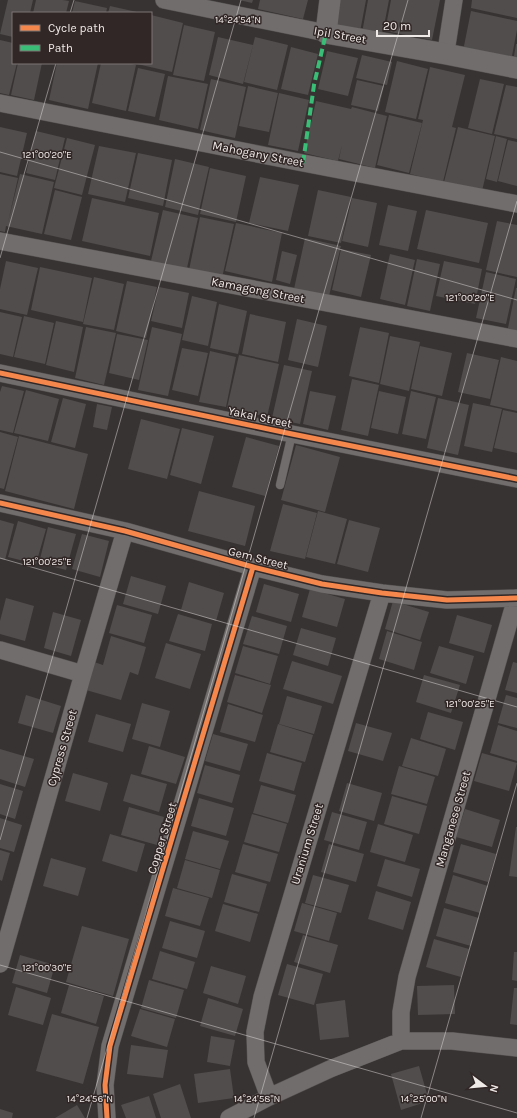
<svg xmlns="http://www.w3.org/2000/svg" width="517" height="1118" font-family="Karla,sans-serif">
<rect width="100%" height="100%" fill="#383333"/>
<path fill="#504d4c" d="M8,0H33L30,13H13V37L0,34Z
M36,0H63L69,1L66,13H33Z
M239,0H253L252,3Z
M260,0H308L303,19L258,9Z
M339,0H366L360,32L334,27Z
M368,0H389L382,36L362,33Z
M391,0H440L432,40L385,31Z
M472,0H517V18L471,8Z
M75,1L107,8L106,13H72Z
M110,6L137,12V13H108Z
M471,11L517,21V30L511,61L463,51Z
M151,15L183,23L172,72L137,64L151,63Z
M184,25L215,32L204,81L173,75Z
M218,37L253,45L243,84L209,75Z
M255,37L288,45L277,90L244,82Z
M0,40L13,43V63H17L9,95L0,93Z
M516,44H517V63L513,62Z
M291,47L318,54L308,95L281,89Z
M327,51L358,58L348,96L318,89Z
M362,55L392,62L387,85L356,78Z
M397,61L428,69L416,119L385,112Z
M18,63H42L34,100L11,95Z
M57,63H98L88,109L49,100Z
M101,63H128L136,65L126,111L92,103Z
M430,67L465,75L452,127L456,128L443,182L410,174L423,120L418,119Z
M138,68L165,74L155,117L128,111Z
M168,76L208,84L198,129L159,120Z
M211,79L246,87L235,138L200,130Z
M480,79L504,84L492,134L468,128Z
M357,80L384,86L378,111L351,105Z
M506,85L517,87V139L494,134Z
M248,86L278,93L269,132L239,126Z
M279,93L309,100L298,151L268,145Z
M316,101L351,109L352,107L387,116L375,168L339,159L342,145L338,161L304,153Z
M389,115L422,123L409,173L377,165Z
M0,127L27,133L17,176L0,172Z
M458,127L495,136L482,191L444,182Z
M36,131L65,138L55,180L26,173Z
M496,136L507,139L497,182L486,179Z
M67,138L95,145L82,195L54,188Z
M508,140L517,142V186L498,181Z
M99,146L136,153L125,202L88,194Z
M138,153L172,160L163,206L128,198Z
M175,159L209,167L198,215L165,207Z
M210,168L246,176L236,222L200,214Z
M0,174L18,178L8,222L20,174L54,182L42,234L6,226L5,232L0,231Z
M260,177L299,185L288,231L249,223Z
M55,190L82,197L71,240L44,234Z
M318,190L351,197L341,243L308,236Z
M92,198L159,213L150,256L82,241Z
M352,198L377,203L368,247L342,241Z
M388,205L417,211L408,251L379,245Z
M163,210L198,218L187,268L151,261Z
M426,210L488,223L479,263L417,249Z
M200,217L234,224L222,278L189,270Z
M497,221L517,225V277L486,270Z
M236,223L282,233L272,282L225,271Z
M305,238L341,246L329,296L294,289Z
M341,249L371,255L361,297L332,290Z
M282,251L297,255L290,284L276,280Z
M390,254L415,260L405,305L380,299Z
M417,259L440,264L430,311L407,306Z
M6,261L38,268L27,315L0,309V289Z
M444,261L482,269L475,304L436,296Z
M40,267L92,278L83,322L31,310Z
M486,272L516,279L506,324L476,318Z
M94,277L124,284L114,330L83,324Z
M127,281L157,287L146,338L116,331Z
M159,287L189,293L182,328L151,321Z
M516,288H517V335L507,333Z
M192,296L217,302L208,346L182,340Z
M219,304L247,311L238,354L210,348Z
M0,312L22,317L13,357L0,354Z
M250,314L286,322L278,362L242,354Z
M24,316L54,323L45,364L14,357Z
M297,319L327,326L318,367L288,360Z
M56,321L83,327L74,372L46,365Z
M86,327L116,333L104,385L75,378Z
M152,327L182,334L168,396L138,390Z
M360,327L389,333L379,383L349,376Z
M117,334L148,340L139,380L109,373Z
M390,336L420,342L409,391L380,384Z
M420,346L452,353L442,396L411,389Z
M182,348L208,353L198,396L172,390Z
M210,351L236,357L226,407L199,402Z
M467,353L499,360L490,399L458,392Z
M239,355L279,364L267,417L227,408Z
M501,357L517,361V411L490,405Z
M284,365L312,371L300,424L272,418Z
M352,379L379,385L368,436L341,430Z
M2,386L24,391L13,433L0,430V392Z
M26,390L59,399L48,441L14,433Z
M310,391L336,396L328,430L303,424Z
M379,391L406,397L398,434L371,428Z
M411,391L436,397L426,439L402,434Z
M63,398L86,404L75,448L51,442Z
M438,398L469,405L458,455L427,448Z
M473,403L502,409L492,452L464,446Z
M97,404L112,407L107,430L93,427Z
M503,410L517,413V453L494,448Z
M141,419L180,429L167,479L128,469Z
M182,428L214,436L201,484L170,475Z
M0,432L18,437L4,489L0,488Z
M19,436L88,454L74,509L5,491Z
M246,437L279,446L265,496L232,487Z
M296,445L340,457L325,512L281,500Z
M199,491L255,506L245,546L188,531Z
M283,504L317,513L305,559L270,551Z
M318,511L347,519L335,564L306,557Z
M0,520L14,524L5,560L0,559Z
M349,520L380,528L368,572L337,564Z
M18,521L46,529L36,564L8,557Z
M48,527L76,534L66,570L39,563Z
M82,534L109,541L100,577L72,569Z
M131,576L166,586L158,614L123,604Z
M189,582L224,593L216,621L181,610Z
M264,584L299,594L291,622L256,612Z
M310,589L345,599L337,627L302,617Z
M6,598L34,606L25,641L0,634V621Z
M393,601L429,612L420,640L385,629Z
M117,605L152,615L144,643L109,633Z
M53,612L81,620L71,656L44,648Z
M178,614L212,624L205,651L169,641Z
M457,615L492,625L484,653L449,643Z
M252,616L287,626L279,654L243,644Z
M301,628L336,638L328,666L293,655Z
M387,631L422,642L414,670L379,659Z
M111,636L146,647L138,675L130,672L121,700L86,690L94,662L103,665Z
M166,643L201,654L190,689L155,678Z
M243,646L278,656L270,684L235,673Z
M439,646L474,656L466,684L430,673Z
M292,661L342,676L333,704L283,689Z
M513,662L517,663V693L505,690Z
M235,675L271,685L262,713L227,702Z
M424,675L460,685L451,713L416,702Z
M26,695L61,706L53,733L18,723Z
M506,695L517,698V728L498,723Z
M287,696L322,706L314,734L279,724Z
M142,703L170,711L160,747L132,739Z
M228,704L263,715L255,742L220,732Z
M428,712L463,722L455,750L420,739Z
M96,714L131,724L123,752L88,742Z
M356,723L392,733L383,761L348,751Z
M278,724L313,735L305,762L270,752Z
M498,725L517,731V761L490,753Z
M213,734L248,744L240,771L205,761Z
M411,738L446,749L438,776L402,766Z
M149,746L185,757L176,784L141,774Z
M0,749L34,759L25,787L0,779Z
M267,753L302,763L294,791L259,781Z
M482,753L517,763L509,791L474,781Z
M205,765L240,775L232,803L197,793Z
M399,766L435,777L427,804L391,794Z
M73,773L108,783L100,811L65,801Z
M131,774L167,784L159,812L123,801Z
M347,783L382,793L374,821L339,811Z
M0,784L23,791L15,819L0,814Z
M261,785L296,795L288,823L253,813Z
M392,796L427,806L419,834L384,824Z
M199,798L234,808L226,836L191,826Z
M129,807L164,817L157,845L121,835Z
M465,809L500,820L492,847L456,837Z
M332,812L367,822L359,850L324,840Z
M252,814L287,824L279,852L244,842Z
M0,818L22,825L14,852L0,848Z
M378,824L413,835L405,862L370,852Z
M516,827H517V877L509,876Z
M193,831L229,841L220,869L185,859Z
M110,834L145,844L137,872L102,861Z
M243,844L278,854L270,882L235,872Z
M329,844L364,854L356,882L321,872Z
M461,844L496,854L488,882L453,872Z
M0,850L10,853L2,881L0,880Z
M51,858L86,868L78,896L43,886Z
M385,859L420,869L412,897L377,886Z
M185,860L220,870L212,898L177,888Z
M232,874L267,884L259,912L224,902Z
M313,875L349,885L341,913L305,903Z
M453,875L488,886L480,913L445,903Z
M173,888L209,898L200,926L165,916Z
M376,891L411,902L403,930L368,919Z
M302,903L337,913L329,941L294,931Z
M223,904L258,914L250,942L215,931Z
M444,908L479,918L471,946L436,936Z
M170,921L205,931L197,958L162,948Z
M82,926L129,939L113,996L66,982Z
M303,935L338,945L330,973L294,962Z
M434,939L469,949L461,977L426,967Z
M160,951L195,962L187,989L152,979Z
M514,952H517V981L512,980Z
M20,955L55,965L47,993L12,983Z
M287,964L323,974L314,1005L278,995Z
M211,966L246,976L238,1004L203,993Z
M149,980L184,990L176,1018L141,1008Z
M69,985L104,996L96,1024L61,1013Z
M454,985L455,1014L418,1015L417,986Z
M16,987L51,998L43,1025L8,1015Z
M514,988H517V1025L510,1024Z
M208,998L243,1009L235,1036L200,1026Z
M345,1000L349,1037L320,1040L316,1004Z
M140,1009L175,1019L167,1047L131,1036Z
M52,1014L99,1027L83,1084L36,1071Z
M211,1036L235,1040L230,1066L207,1062Z
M131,1045L168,1050L163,1078L127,1074Z
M419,1066L429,1101L401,1110L391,1074Z
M230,1069L234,1098L198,1103L194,1074Z
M180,1084L191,1118H161L153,1094Z
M149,1096L156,1118H126L121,1105Z
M77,1105L85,1118H55Z
M0,1109L13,1113L12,1118H0Z"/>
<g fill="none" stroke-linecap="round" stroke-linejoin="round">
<g stroke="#555151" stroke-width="9">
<path id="service" d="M280,485L292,434"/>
</g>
<g stroke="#555151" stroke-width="18">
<path id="minor" d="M164,0L326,33
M446,54L447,45L454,0
M0,103L303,163L517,204
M0,241L517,339
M0,373L292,434L517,479
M0,503L125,531L253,567L322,584L382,593L447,600L517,598
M0,650L83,674
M0,964L83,674L125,531
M401,1041V1012L407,977L516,598
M269,1097L256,1062L255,1032L262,997L382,593
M107,1118L105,1085L110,1046L253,567
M229,1118L269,1097L330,1069L401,1041H452L517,1048"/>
</g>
<g stroke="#555151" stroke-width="22">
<path id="tertiary" d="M330,0L326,33L446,54L517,68"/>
</g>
<use href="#service" stroke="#716d6d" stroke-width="8"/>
<use href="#minor" stroke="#716d6d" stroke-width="17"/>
<use href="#tertiary" stroke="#716d6d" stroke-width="21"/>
<path stroke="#3abd76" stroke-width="4" stroke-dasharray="8 4" stroke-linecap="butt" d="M303,163L314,85L326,33"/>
<g stroke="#312726" stroke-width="8">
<path id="cycleway" d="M0,373L292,434L517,479
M0,503L125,531L253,567L322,584L382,593L447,600L517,598
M107,1118L105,1085L110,1046L253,567"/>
</g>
<use href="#cycleway" stroke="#f5874c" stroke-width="5"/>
</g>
<path fill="none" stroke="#efe9e8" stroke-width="1" stroke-opacity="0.45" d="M70,13L74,0M0,152L517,300M0,258L56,63M0,558L517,707M0,840L241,0M0,965L517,1113M87,1118L408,0M254,1118L517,201M421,1118L517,783"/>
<g text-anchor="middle" stroke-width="3" stroke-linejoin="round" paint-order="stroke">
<g font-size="12" fill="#efe9e8" stroke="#312726">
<text transform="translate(340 35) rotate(10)" y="4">Ipil Street</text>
<text transform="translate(258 154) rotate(11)" y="4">Mahogany Street</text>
<text transform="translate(258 290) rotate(11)" y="4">Kamagong Street</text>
<text transform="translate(260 417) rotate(12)" y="4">Yakal Street</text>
<text transform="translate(258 558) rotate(14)" y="4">Gem Street</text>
<text transform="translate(62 748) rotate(-74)" y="4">Cypress Street</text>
<text transform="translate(453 819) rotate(-74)" y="4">Manganese Street</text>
<text transform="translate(162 838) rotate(-73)" y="4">Copper Street</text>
<text transform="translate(307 844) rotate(-73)" y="4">Uranium Street</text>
</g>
</g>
<g font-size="10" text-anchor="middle" fill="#efe9e8" stroke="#312726" stroke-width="3" stroke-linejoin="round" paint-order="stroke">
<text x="238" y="23">14°24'54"N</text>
<text x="47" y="158">121°00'20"E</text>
<text x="470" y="301">121°00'20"E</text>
<text x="47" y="565">121°00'25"E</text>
<text x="470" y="707">121°00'25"E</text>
<text x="47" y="971">121°00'30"E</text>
<text x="90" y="1102">14°24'56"N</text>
<text x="257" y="1102">14°24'58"N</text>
<text x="424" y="1102">14°25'00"N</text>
</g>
<rect x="12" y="12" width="140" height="52" fill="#312726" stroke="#7d7574"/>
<rect x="20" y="25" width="20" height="6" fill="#f5874c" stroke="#7d7574"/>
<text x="48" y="32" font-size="12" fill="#efe9e8">Cycle path</text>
<rect x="20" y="45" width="20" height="6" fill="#3abd76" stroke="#7d7574"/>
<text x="48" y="52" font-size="12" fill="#efe9e8">Path</text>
<g transform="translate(485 1086) rotate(106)" stroke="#312726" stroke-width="3" paint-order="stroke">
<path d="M0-3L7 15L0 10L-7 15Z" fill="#efe9e8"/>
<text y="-6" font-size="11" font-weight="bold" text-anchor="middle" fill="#efe9e8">N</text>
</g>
<path d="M377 30v6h52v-6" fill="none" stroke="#efe9e8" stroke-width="2"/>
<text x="383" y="30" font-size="12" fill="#efe9e8" stroke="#312726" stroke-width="3" paint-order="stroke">20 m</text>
</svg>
